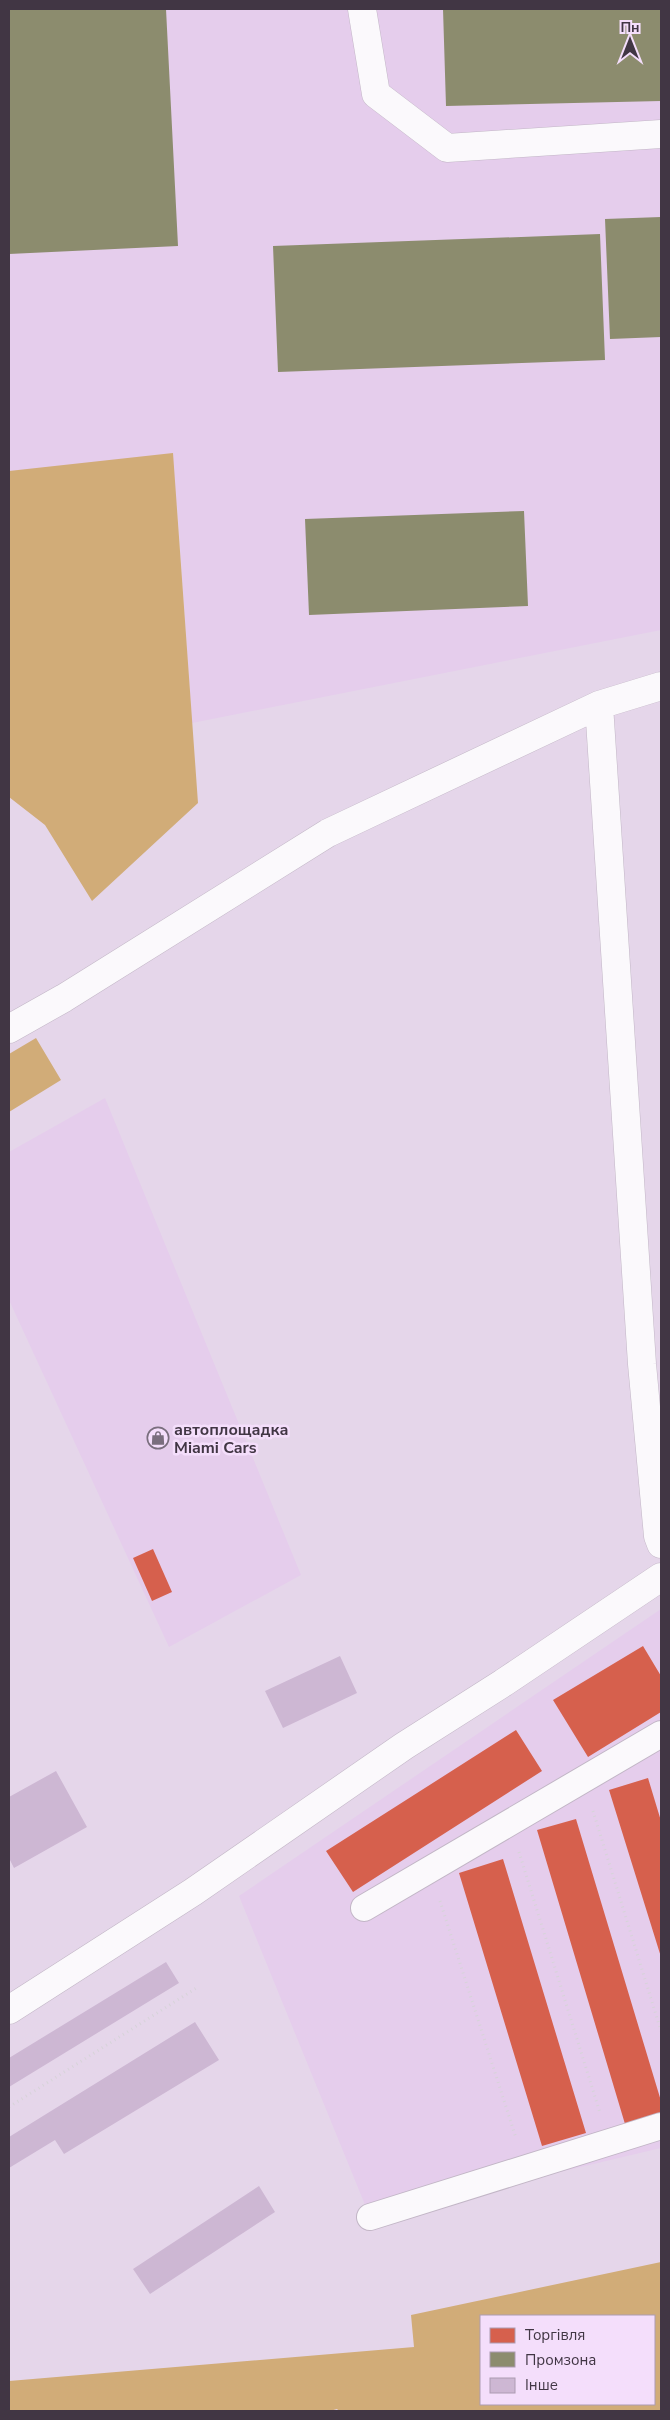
<svg xmlns="http://www.w3.org/2000/svg" width="670" height="2420" font-family="'Nunito Sans',sans-serif">
<rect width="100%" height="100%" fill="#e5d6ea"/>
<path fill="#e5cdec" d="M9,9H661V630L192,723L177,504L9,508Z
M105,1098L301,1575L169,1647L9,1300V1152Z
M661,1609V2148L370,2217L239,1896Z"/>
<path fill="#d1ac78" fill-rule="evenodd" d="M173,453L198,803L92,901L45,825L9,797V471Z
M36,1038L61,1080L9,1112V1054Z
M661,2262V2411H339L337,2409L330,2411H9V2381L414,2347L411,2315ZM481,2316H654V2404H481Z"/>
<path fill="#d6604d" d="M153,1549L172,1592L152,1601L133,1558Z
M643,1646L661,1676V1712L588,1757L553,1700Z
M516,1730L542,1771L353,1892L326,1851Z
M648,1778L661,1821V1957L609,1790Z
M576,1819L661,2101V2113L625,2124L537,1830Z
M503,1859L586,2133L542,2146L459,1873Z"/>
<path fill="#8c8c6e" d="M9,9H166L178,246L9,254Z
M443,9H661V101L446,106Z
M661,217V337L610,339L605,219Z
M600,234L605,360L278,372L273,246Z
M524,511L528,606L309,615L305,519Z"/>
<path fill="#cdb7d3" d="M340,1656L357,1693L283,1728L265,1691Z
M56,1771L87,1827L14,1868L9,1858V1797Z
M166,1962L179,1983L9,2087V2058Z
M195,2022L219,2060L64,2154L55,2140L9,2168V2137Z
M259,2186L275,2212L150,2294L133,2269Z"/>
<g fill="none" stroke-linecap="round" stroke-linejoin="round">
<g stroke="#c2b6c6" stroke-width="28">
<path id="pedestrian" d="M364,1908L661,1734
M370,2217L661,2126"/>
</g>
<g stroke="#c2b6c6" stroke-width="29">
<path id="minor" d="M362,9L376,94L447,148L661,134
M599,705L642,1364L658,1536L661,1544
M9,1029L64,998L328,833L599,705L661,686
M9,2010L193,1892L404,1746L503,1683L661,1577"/>
</g>
<path stroke="#d7d3d9" stroke-width="3" stroke-dasharray="1 4" stroke-linecap="butt" d="M593,1811L661,2031
M519,1852L600,2113
M440,1901L516,2138
M9,2107L198,1987"/>
<use href="#pedestrian" stroke="#fbf9fc" stroke-width="26"/>
<use href="#minor" stroke="#fbf9fc" stroke-width="28"/>
</g>
<defs>
<g id="shop-ring" transform="scale(1.125)"><circle r="9.5" fill="#f4defb" stroke="#7a6e7e" stroke-width="1.5"/><path d="M-5-2.5h2.3a2.7 3.5 0 0 1 5.4 0H5L5.5 6h-11ZM-1.5-2.5h3a1.5 2.3 0 0 0-3 0Z" fill="#7a6e7e"/></g>
</defs>
<g fill-rule="evenodd">
<use href="#shop-ring" x="158" y="1438"/>
</g>
<g text-anchor="middle" stroke-width="5" stroke-linejoin="round" paint-order="stroke">
<g font-size="16" font-weight="bold" fill="#413644" stroke="#f4defb" text-anchor="start">
<text x="174" y="1435">автоплощадка<tspan x="174" dy="18">Miami Cars</tspan></text>
</g>
</g>
<rect width="670" height="2420" fill="none" stroke="#413644" stroke-width="20"/>
<rect x="480" y="2315" width="175" height="90" fill="#f4defb" stroke="#ac9bb2"/>
<rect x="490" y="2328" width="25" height="15" fill="#d6604d" stroke="#ac9bb2"/>
<text x="525" y="2340" font-size="15" fill="#413644">Торгівля</text>
<rect x="490" y="2352" width="25" height="15" fill="#8c8c6e" stroke="#ac9bb2"/>
<text x="525" y="2365" font-size="15" fill="#413644">Промзона</text>
<rect x="490" y="2378" width="25" height="15" fill="#cdb7d3" stroke="#ac9bb2"/>
<text x="525" y="2390" font-size="15" fill="#413644">Інше</text>
<g transform="translate(630 40)" stroke="#f4defb" stroke-width="4" paint-order="stroke">
<path d="M0-4L9 19L0 12L-9 19Z" fill="#413644"/>
<text y="-8" font-size="14" font-weight="bold" text-anchor="middle" fill="#413644">Пн</text>
</g>
</svg>
